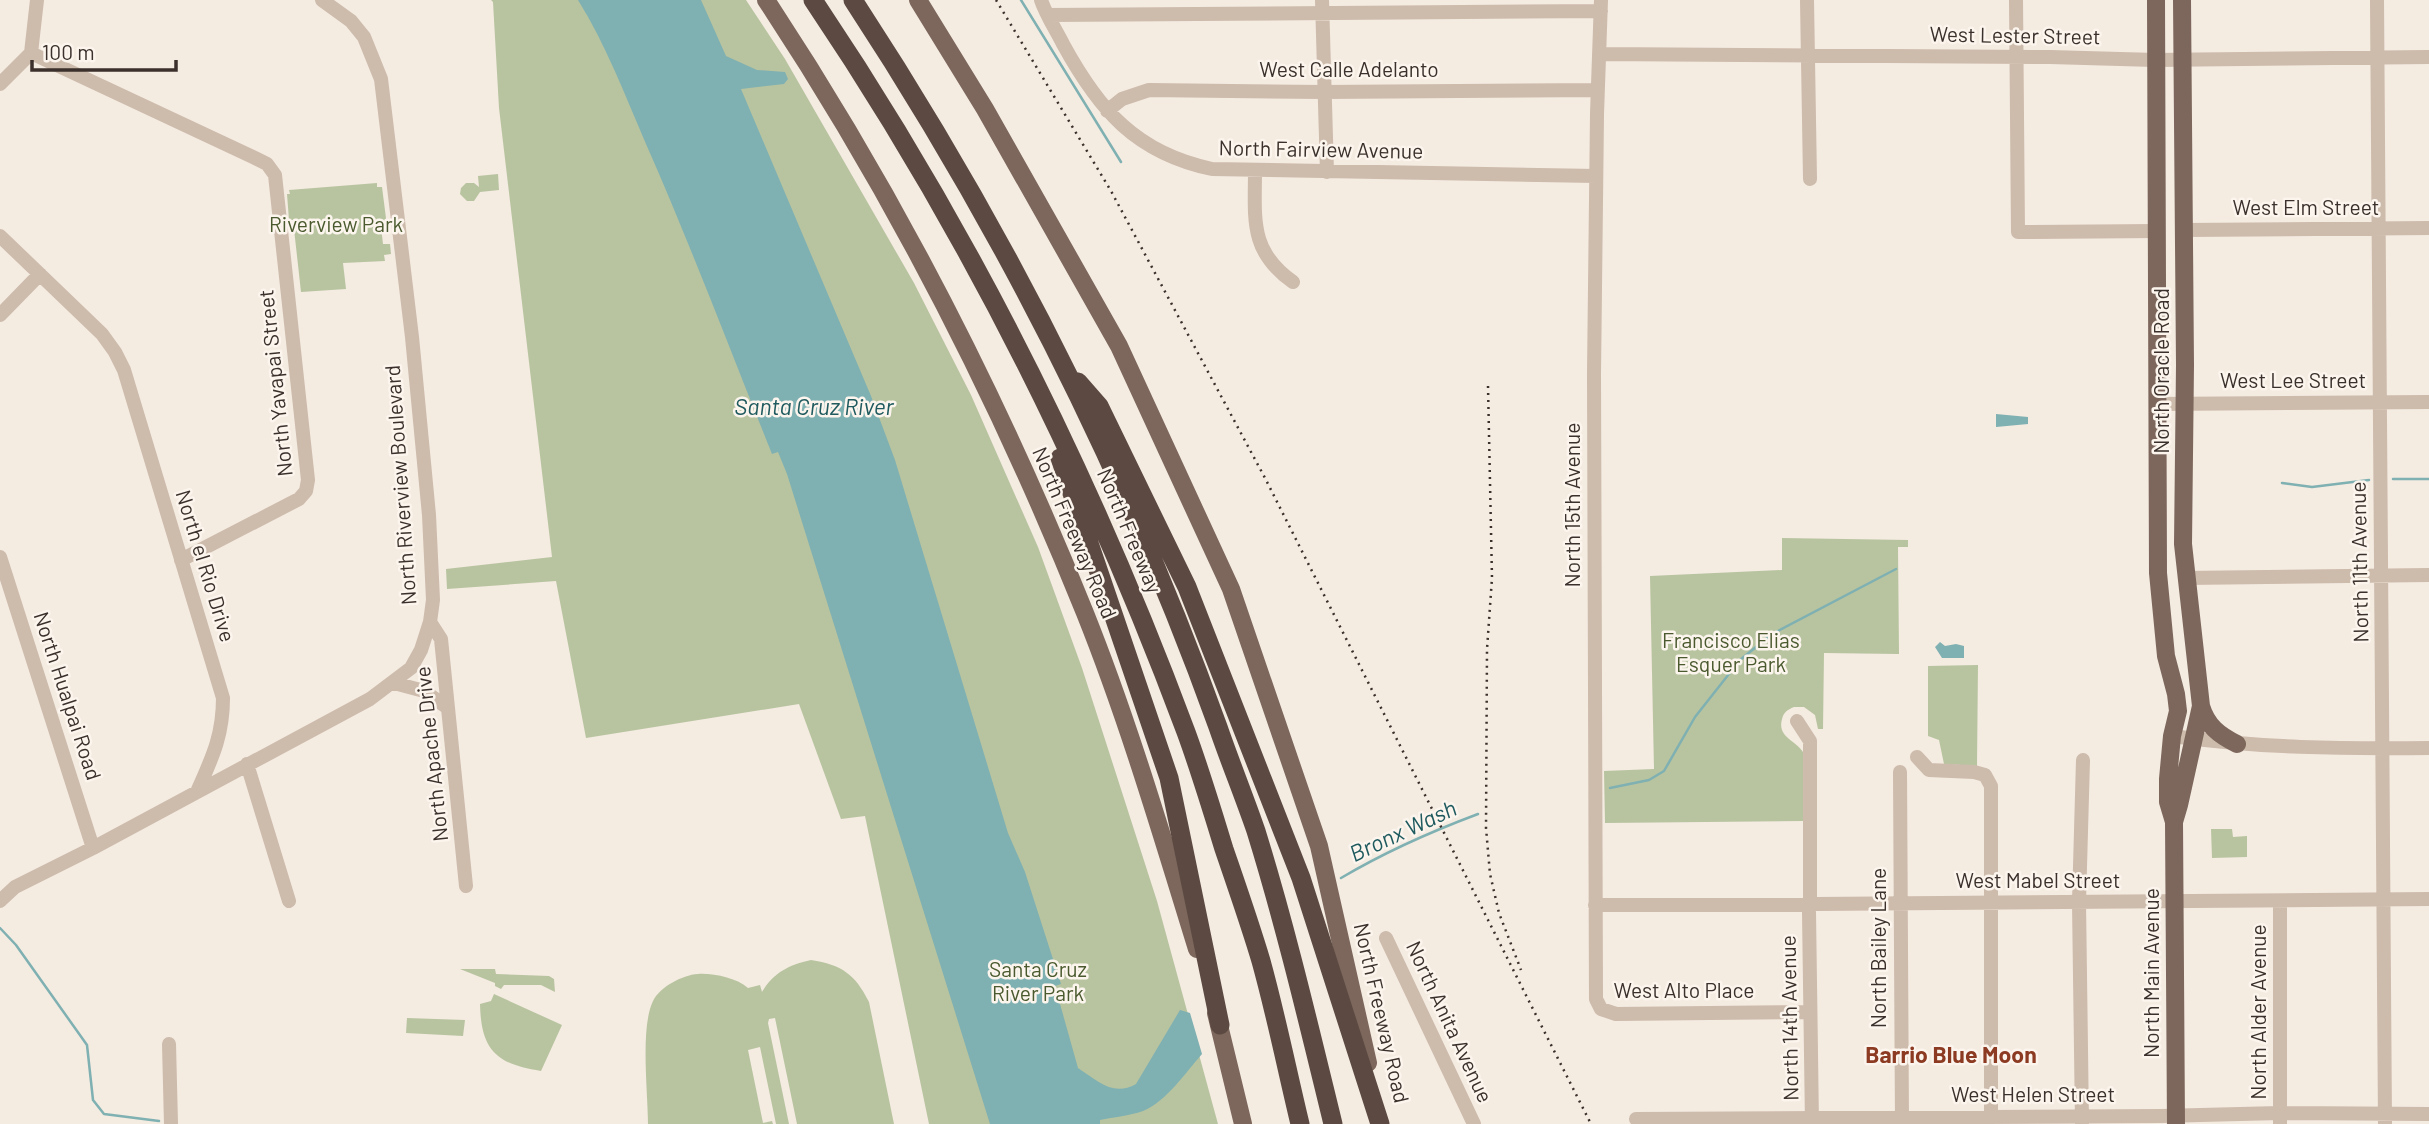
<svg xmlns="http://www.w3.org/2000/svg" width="2429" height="1124" font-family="Barlow,sans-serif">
<rect width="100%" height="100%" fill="#f4ebe1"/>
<path fill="#b8c4a0" d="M491,0H746L785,59L914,283L971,395L1038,547L1082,668L1157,901L1218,1124H929L865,816L841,819L799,704L586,738L556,581L447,589L446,569L552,557L499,108L493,2Z
M498,174L499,190L480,192L474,201H467L460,194L461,188L466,183H474L479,187L478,176Z
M377,183V187H382L387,226L381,227L383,244H390L391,254L384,255L385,261L343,263L346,289L301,292L293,220H289L287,194H290L289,190Z
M1782,538L1908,540V547H1898L1899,654L1824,653L1823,729H1818L1815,715L1804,707H1794C1787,710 1784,712 1782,719C1777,737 1795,740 1803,752L1804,821L1605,823L1604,771L1654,769L1650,576L1782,570Z
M1978,665L1977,766L1944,764L1939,740L1928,736V666Z
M2211,829H2232L2233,837L2247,836V857L2212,858Z
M811,960C842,965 855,974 869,1002L894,1124H797L775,1018L769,1019L768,1023L789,1124H776L760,1047L748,1050L763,1123L772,1121L773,1124H648C648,1092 640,1028 653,1001C660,987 682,975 698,974C713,973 737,978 748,988L760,985L762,992C774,972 789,965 811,960Z
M460,969H495L496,974L549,976L554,979L555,992L541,985H504L501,989L495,986V983Z
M494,994L562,1025L541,1071C496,1064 481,1050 480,1004L491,1001Z
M407,1018L465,1020L463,1036L406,1033Z"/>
<path fill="#7fb0b2" d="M578,0H701L726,56L757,70L785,72L788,79L784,84L741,89L871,396L895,460L1008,833L1025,872L1061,984L1055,986L1078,1068C1098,1081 1113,1097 1136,1084L1180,1010L1190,1013L1202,1054C1185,1073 1167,1101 1143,1111C1129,1116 1114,1117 1100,1120V1124H990L787,474L778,452L772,454C730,350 691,246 646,144C625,95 606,45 578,0Z
M1996,414L2028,417V424L1996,427Z
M1940,642L1945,646L1956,644L1964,646V658H1942L1935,647Z"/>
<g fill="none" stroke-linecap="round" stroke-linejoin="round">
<path stroke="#7fb0b2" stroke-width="2.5" d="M1021,0L1121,162
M2393,479H2429
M2282,483L2312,487L2369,480
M1610,788L1649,780L1664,771L1695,717L1740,660L1772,634L1896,569
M1341,878C1385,852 1430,832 1478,814
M0,928L16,945L87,1045L93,1100L104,1114L159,1121"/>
<path stroke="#cdbbac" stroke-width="14" d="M1041,0C1046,15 1056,30 1063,44C1099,110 1136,153 1212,169L1596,176
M1322,0L1327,172
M1601,0L1597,114L1594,374L1596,999L1601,1009L1616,1014L1810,1012
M1807,0L1810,179
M2016,0L2018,232L2157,231
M2377,0L2385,1124
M1048,15L1601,11
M31,53L255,158L267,164L275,175L308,480L306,491L299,499L181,560
M1600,54L2050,57L2155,60L2429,57
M0,84L31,53L37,0
M1107,111L1122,99L1149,90L1323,92L1597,90
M1255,170C1255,219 1249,251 1293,282
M2184,230L2429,228
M0,236L102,334L115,352L124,370L223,698C223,736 212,758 197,792
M0,315L40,274
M2158,404L2429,402
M0,557L93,848
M2185,578L2429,575
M430,622L441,639L466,886
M394,683L424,691L448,708
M1797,721L1810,741V899
M2172,736C2258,748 2343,749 2429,748
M1917,757L1929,770L1974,772L1985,775L1991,786V1124
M247,764L289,901
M1900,772L1902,1124
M0,901L15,887L93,848L370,699L411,668L421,650L430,622L433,600L429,515L412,337L381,79L364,37L351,21L322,0
M2280,901V1124
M1816,904L2429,899
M1595,905H1803
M1809,912L1812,1124
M1386,938L1474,1124
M169,1044L171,1124
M1636,1119L2161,1116L2280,1113L2429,1114
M2082,1123L2079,902L2083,760"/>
<path stroke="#7d675c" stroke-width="18" d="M766,0C893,192 999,399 1085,613C1129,723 1162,836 1197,949
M918,0L985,109L1119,346L1231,589L1319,846L1368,1063
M2156,0L2158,573L2166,656L2176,694L2178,711L2172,736L2168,779V802L2174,822L2176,1124
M2201,706C2207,726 2219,735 2237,744
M2174,822L2179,805L2201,706L2183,544L2185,365L2182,0
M1216,1013L1243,1124"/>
<path stroke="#5c4a42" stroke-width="19" d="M813,0C967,228 1090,474 1186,732C1200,770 1212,810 1224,849C1237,887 1250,924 1261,961C1276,1015 1287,1070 1300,1124
M853,0C1002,227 1126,471 1218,727C1230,762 1244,796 1256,831C1286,928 1309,1026 1333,1124
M1078,382L1099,406L1187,587L1301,878L1380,1124
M1060,458L1169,778L1220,1025"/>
<path stroke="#3b302b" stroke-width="2.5" stroke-dasharray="2 5" stroke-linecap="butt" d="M996,0L1111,191L1265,478L1591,1124
M1488,386L1492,578L1487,649L1486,828L1490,874L1499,913L1521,970"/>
</g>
<g text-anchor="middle" stroke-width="5" stroke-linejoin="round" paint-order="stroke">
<g font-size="21" fill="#3b302b" stroke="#fbf5ee">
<text transform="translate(2015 36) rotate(1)" y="7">West Lester Street</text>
<text x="1349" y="77">West Calle Adelanto</text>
<text transform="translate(1321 150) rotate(1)" y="7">North Fairview Avenue</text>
<text x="2306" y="215">West Elm Street</text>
<text transform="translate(2162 371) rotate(-90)" y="7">North Oracle Road</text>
<text x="2293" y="388">West Lee Street</text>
<text transform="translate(276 383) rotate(-96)" y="7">North Yavapai Street</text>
<text transform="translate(401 485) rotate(-94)" y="7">North Riverview Boulevard</text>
<text transform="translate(1573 505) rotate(-90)" y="7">North 15th Avenue</text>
<text transform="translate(1129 531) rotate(67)" y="7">North Freeway</text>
<text transform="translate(1074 533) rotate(67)" y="7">North Freeway Road</text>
<text transform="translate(2360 562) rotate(-91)" y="7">North 11th Avenue</text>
<text transform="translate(205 566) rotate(73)" y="7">North el Rio Drive</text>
<text transform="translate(67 696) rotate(72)" y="7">North Hualpai Road</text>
<text transform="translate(432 754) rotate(-96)" y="7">North Apache Drive</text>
<text x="2038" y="888">West Mabel Street</text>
<text transform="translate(1879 948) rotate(-90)" y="7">North Bailey Lane</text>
<text transform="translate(2152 973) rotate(-90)" y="7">North Main Avenue</text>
<text x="1684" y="998">West Alto Place</text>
<text transform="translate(2259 1012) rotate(-90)" y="7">North Alder Avenue</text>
<text transform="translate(1381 1013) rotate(77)" y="7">North Freeway Road</text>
<text transform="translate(1790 1018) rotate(-91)" y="7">North 14th Avenue</text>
<text transform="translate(1449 1022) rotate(65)" y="7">North Anita Avenue</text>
<text x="2033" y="1102">West Helen Street</text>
</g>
<g font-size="21" fill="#4a5a2e" stroke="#fbf5ee">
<text x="336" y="232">Riverview Park</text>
<text x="1731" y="648">Francisco Elias<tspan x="1731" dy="24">Esquer Park</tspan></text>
<text x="1038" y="977">Santa Cruz<tspan x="1038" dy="24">River Park</tspan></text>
</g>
<g font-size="23" font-style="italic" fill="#1f5a5e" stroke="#fbf5ee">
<text x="814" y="415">Santa Cruz River</text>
<text transform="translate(1403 831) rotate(-25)" y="8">Bronx Wash</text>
</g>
<g font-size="23" font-weight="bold" fill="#8c3b22" stroke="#fbf5ee">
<text x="1951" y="1063">Barrio Blue Moon</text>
</g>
</g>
<path d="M32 60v10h144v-10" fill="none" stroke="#3b302b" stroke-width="3.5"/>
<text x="42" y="60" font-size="21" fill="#3b302b" stroke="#fbf5ee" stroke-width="5" paint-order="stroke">100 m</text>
</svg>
